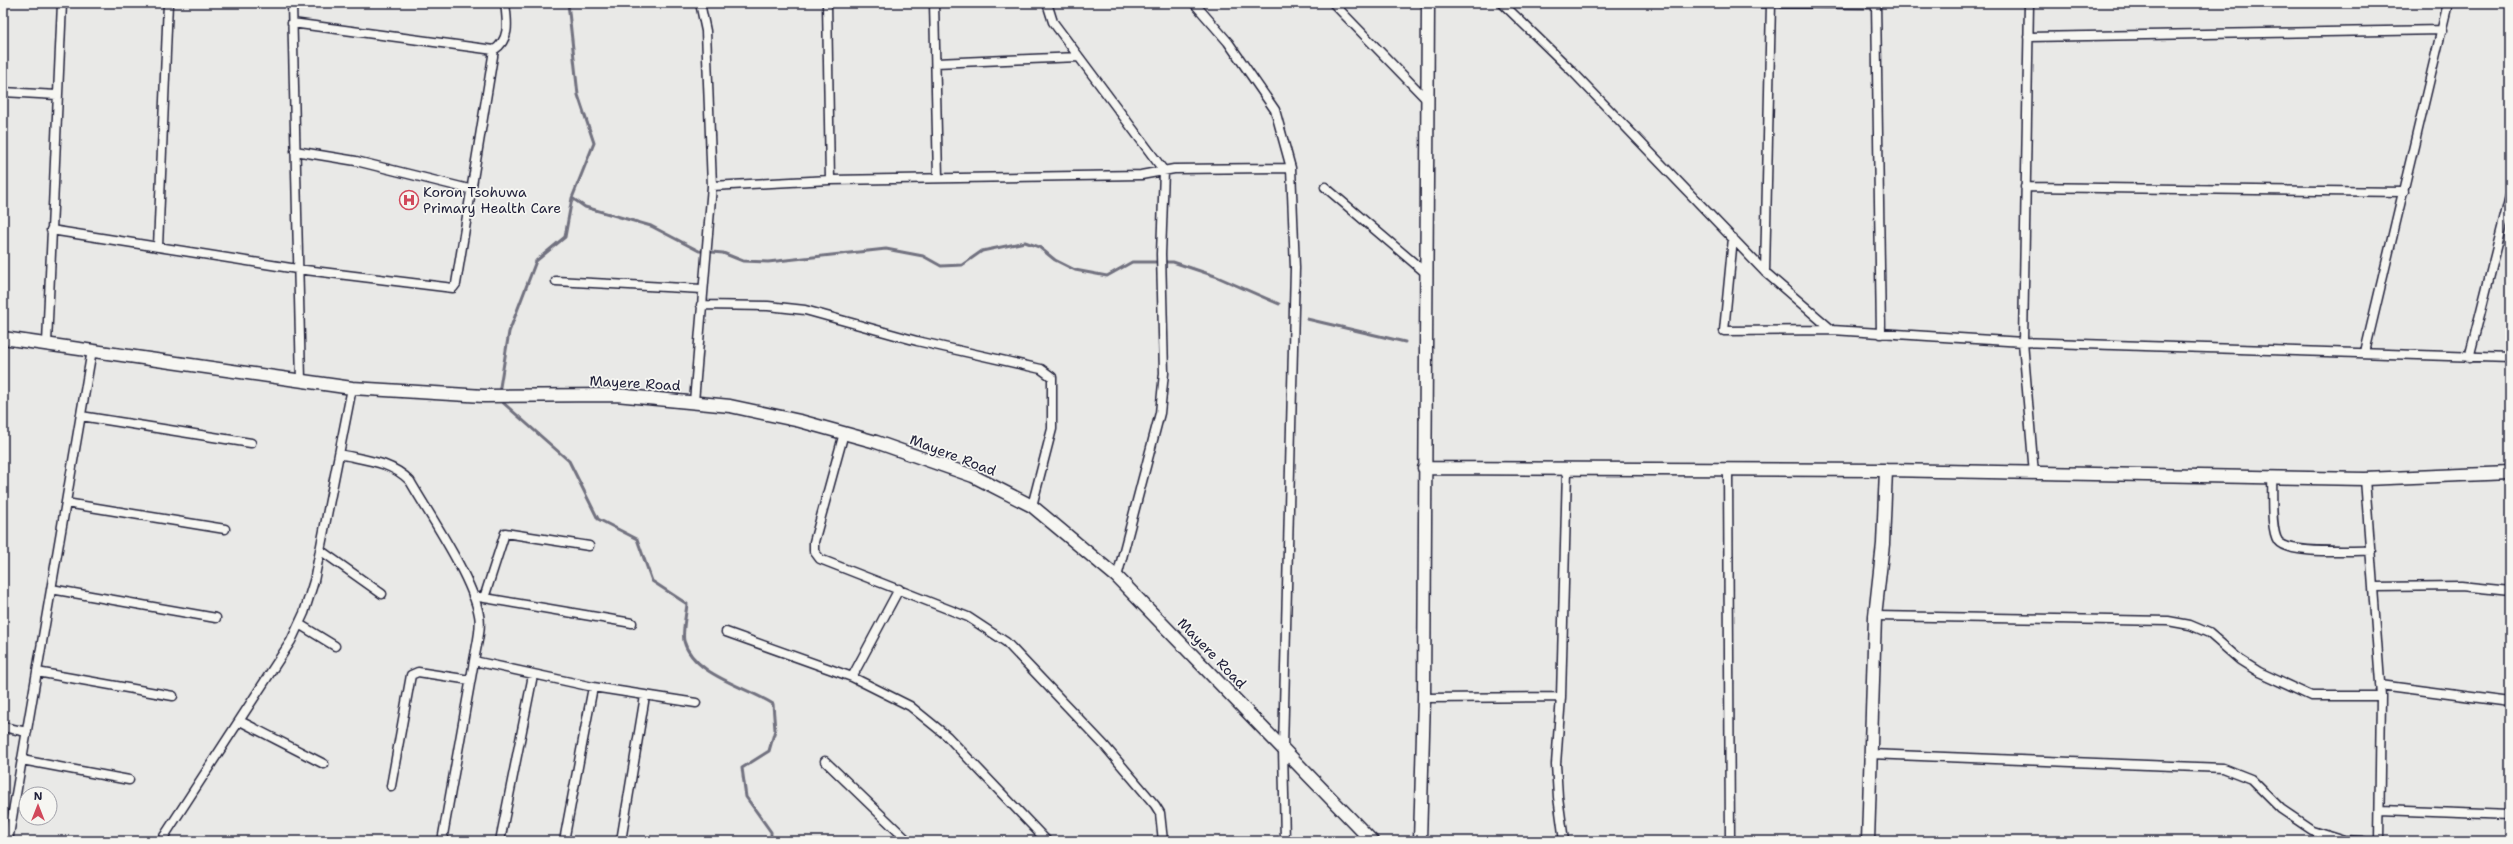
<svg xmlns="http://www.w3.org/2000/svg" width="2513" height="844" font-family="'Shantell Sans',sans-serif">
<rect width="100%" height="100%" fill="#e9e9e7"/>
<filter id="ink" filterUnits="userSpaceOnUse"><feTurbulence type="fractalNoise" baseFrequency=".025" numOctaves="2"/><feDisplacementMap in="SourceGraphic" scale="8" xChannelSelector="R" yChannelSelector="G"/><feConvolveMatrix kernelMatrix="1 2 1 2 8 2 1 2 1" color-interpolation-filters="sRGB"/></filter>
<g filter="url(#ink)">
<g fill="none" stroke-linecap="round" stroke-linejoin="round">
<path stroke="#71717f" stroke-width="3" d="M572,198L585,207L651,226L699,251L723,253L743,261L768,262L886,249L923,256L941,266L962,265L982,251L1025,242L1039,247L1055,260L1075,270L1107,276L1132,262H1173L1215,276L1279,304
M1307,319L1405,342
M499,393L509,332L536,261L565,237L572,198L594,143L578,95L568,3
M500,400L569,461L598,519L637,539L652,581L687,604C686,615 682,632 684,641C693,675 747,687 773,704L775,730L769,751L742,768L746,797L771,832V841"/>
<g stroke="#22223b" stroke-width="11">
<path id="street" d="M292,3L301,381
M827,3L830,180
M934,3L938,178
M1047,3L1053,22L1164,171L1161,254L1164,373L1160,413L1117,577
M1194,3L1228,42L1275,110L1291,168L1295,268L1283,748L1285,841
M1333,3L1428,101
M1502,3L1572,71L1765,272L1832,330L2023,342L2510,358
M1753,3L1876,4
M1876,3L1881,334
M2029,3L2023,342L2034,474
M292,23L494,50C511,39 507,21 505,3
M2028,37L2443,30
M936,63L1079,57
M3,92L57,95
M295,151L356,161L473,190
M712,186L830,180L1141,175L1174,169L1291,168
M1325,187L1427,274
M2025,187L2404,192
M51,230L297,269L453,288L456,284L494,50
M1733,238L1724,331L1832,330
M158,247L168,3
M1765,272L1771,3
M556,281L702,289
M701,305L768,306L805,310L917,341L1041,369L1052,377V429L1032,506
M47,343L62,3
M2365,352L2448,3
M2469,358L2510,196
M694,402L712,186L706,31L700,3
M81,416L251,443
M844,433L814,542V551L820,559L968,617L1006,642L1104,745L1155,805L1160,813L1163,841
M339,454C364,460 391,461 410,481C430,516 472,577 479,615C482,629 476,647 474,661L593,687L696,703
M1728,470L1730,841
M2272,477C2273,492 2270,529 2278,541C2288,555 2354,550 2371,551
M2365,479L2381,696L2379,841
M66,503L225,529
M320,550L382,594
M2375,587L2461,586L2510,591
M51,589L216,618
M473,596L632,623
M484,598L505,533L589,546
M1875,616L2168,621L2190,625L2209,633L2240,660L2259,672L2311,696H2381
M299,624L335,646
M726,632L852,677L910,706L947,736L1047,841
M37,672L173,696
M852,677L899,589
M2380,685L2510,702
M1424,698L1561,697
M240,721L324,764
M3,727L27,732
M1870,754L2223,768L2251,779L2281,809L2312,830L2344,840L2362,841
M22,760L129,780
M825,761L908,841
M391,786L411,675L418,672L470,680
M2381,810L2510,815
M8,841L92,350
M161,841L291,641L304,613L314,581L352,388
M442,841L474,661
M500,841L533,675
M564,841L593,687
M621,841L645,696
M1564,841L1558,797L1556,764L1561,697L1567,470"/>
</g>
<g stroke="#22223b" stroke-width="15">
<path id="secondary" d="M3,338L352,388L484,396L616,395L730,406L800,421L876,442L973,476L1032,506L1117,577L1372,841
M1424,468L1886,470L2365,479L2510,473
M1420,841L1424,698L1428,3
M1868,841L1875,616L1883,544L1886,470"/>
</g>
<use href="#street" stroke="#f6f6f2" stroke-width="8"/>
<use href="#secondary" stroke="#f6f6f2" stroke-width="12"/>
</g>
</g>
<defs>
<g id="hospital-ring" transform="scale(1)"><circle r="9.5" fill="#f6f6f2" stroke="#d1495b" stroke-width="1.5"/><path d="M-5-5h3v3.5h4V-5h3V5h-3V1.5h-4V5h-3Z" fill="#d1495b"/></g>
</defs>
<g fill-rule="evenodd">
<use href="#hospital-ring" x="409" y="200"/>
</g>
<g text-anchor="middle" stroke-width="3.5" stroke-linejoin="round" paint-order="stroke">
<g font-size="14" fill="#22223b" stroke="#f6f6f2" text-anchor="start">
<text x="423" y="197">Koron Tsohuwa<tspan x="423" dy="16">Primary Health Care</tspan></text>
</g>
<g font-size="14" fill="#22223b" stroke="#f6f6f2">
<text transform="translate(635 383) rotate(3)" y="5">Mayere Road</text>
<text transform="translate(953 455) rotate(21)" y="5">Mayere Road</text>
<text transform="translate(1212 653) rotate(46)" y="5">Mayere Road</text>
</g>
</g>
<rect width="2513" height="844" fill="none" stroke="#f6f6f2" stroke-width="16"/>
<rect x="8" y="8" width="2497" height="828" fill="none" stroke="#22223b" stroke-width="1.5" filter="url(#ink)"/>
<g transform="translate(38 806)"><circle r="19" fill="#f6f6f2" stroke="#a1a1a9"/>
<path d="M0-3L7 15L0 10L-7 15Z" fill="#d1495b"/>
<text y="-6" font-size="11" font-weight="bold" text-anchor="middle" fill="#22223b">N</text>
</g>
</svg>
